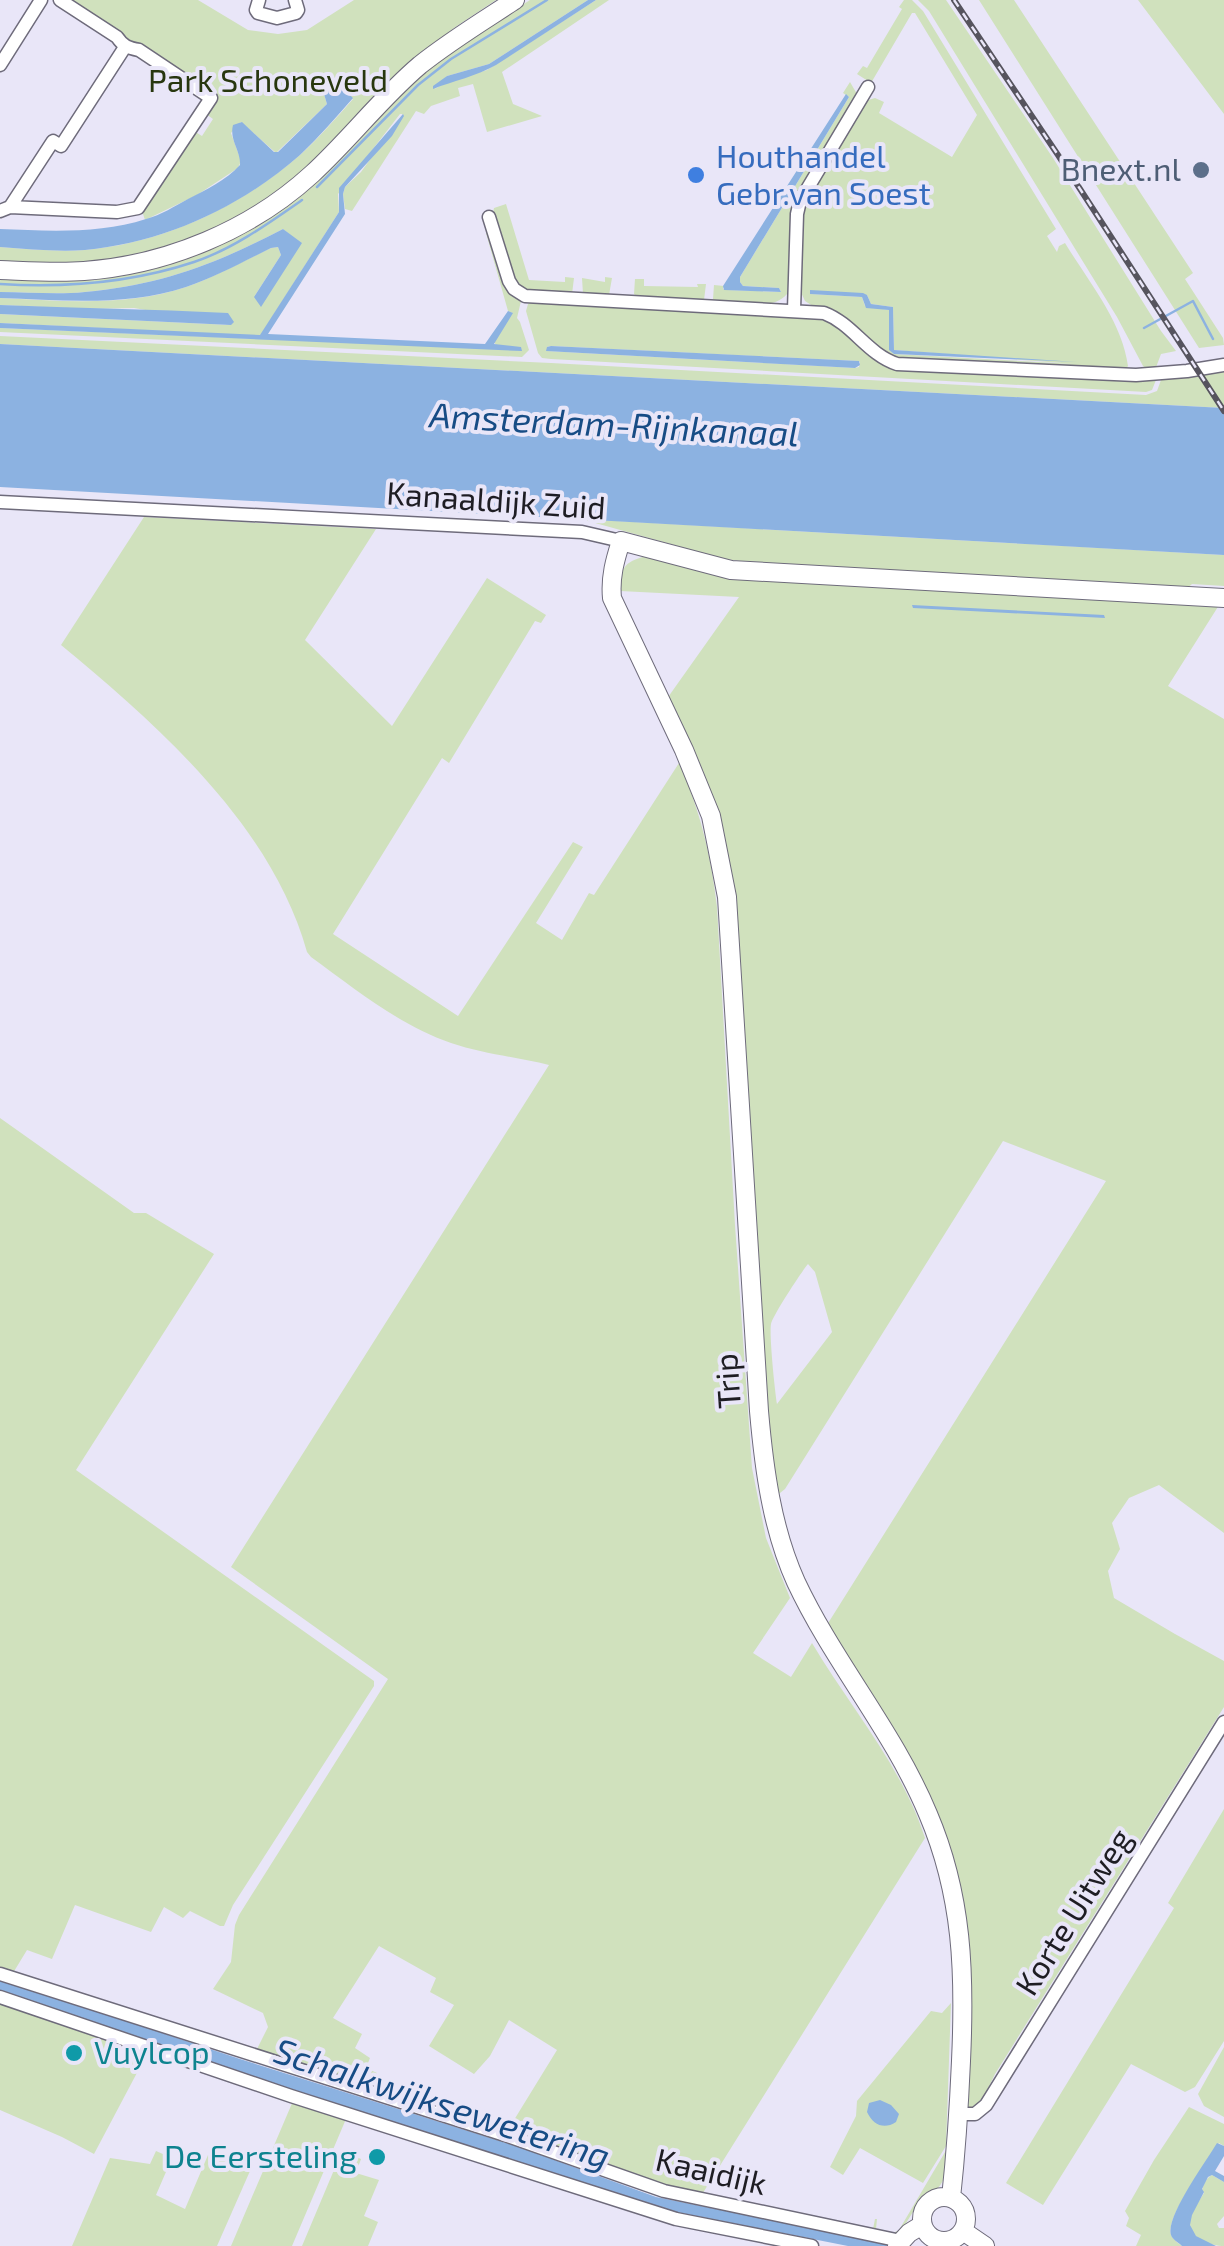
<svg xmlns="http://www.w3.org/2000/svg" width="1224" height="2246" font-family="'Exo 2',sans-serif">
<rect width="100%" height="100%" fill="#e9e6f8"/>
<path fill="#d0e1bd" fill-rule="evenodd" d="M68,0H198L248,30L278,34L307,30L354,0H496L454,28L415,61L326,153L265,203L188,243L100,264L0,265V247C28,249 57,252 85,250C164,243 240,207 300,155C319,138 336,118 353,99L320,81L327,104L276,153L241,122L231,133L241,161L238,168L197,195L145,220L142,211L194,131L202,136L213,119L206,114L216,96Z
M530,0H588L489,64L447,76L435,89L446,82L487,70L596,0H609L502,72L513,104L542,116L487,132L473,84L458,88L460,96L431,106L424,114L416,111L352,211L345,209L343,194L345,187L361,172L403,114H400L338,194L339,212L260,336L0,323V314L231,325L134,308L88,309L0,305V298C61,301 127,307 186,287C215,277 243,261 271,248L278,247L281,255L254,297L301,244L283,229C216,264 161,285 85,292C58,295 28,292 0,292V274H77L236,231L446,54Z
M904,0H912L923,11L1056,229L1047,236L1057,252L1059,246L1065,243C1088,281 1122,321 1128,366L1125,370L896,359L805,301L799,288L804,205L865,101L875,98L884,102L879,113L952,157L977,115L915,13H912L871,83L857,74L863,66L867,68L902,9L899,7ZM810,294L867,295L871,304L893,307L894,350L1075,364L894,354L889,349V310L865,306L862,297Z
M918,0H946L1053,158L1161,331L1176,351L1161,354L1155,370L1149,371L1143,366L1117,317L929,11Z
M979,0H1014L1193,273L1185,279L1223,338L1224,345L1199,348Z
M1138,0H1224V114Z
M850,82L857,94L799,191L787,294C772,312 738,302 716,301L713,299L714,285L724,286L723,289L727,290L781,292L779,288L743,286L740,282V277L849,97L843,93Z
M506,204L529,280L565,282V277L574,278L572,294L528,292L515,283L492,218L494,208Z
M490,231L521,301L517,318L520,322L529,350L522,357L0,332V328L263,339L496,345L494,342L512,313L508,311L486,233Z
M605,277L612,278L609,295L583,294L582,278L605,282Z
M635,279H644V286L698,287L697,284H706L704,300L637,297L634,294Z
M531,302L827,318L873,358L1133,381L1156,380L1152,390L1146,392L551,359L542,358L538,353L526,311L528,304ZM551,346L858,361L860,362L859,367L855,368L547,351V347Z
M0,336L551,363L1146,395L1157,391L1161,380L1224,370V408L0,344Z
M144,517L376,529L305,640L392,726L487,578L546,615L541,623L535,621L449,763L442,758L333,934L458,1016L573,842L583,847L536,923L562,940L589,893L594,895L679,763C700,810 711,855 717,907L735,1225L752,1468L766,1538L790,1598L753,1653L791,1677L812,1643C850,1707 902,1766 925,1838L701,2196L657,2184L506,2133L557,2050L509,2020L490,2056L474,2074L429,2046L454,2005L430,1992L436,1978L379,1946L333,2018L362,2034L355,2048L370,2058L366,2068L377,2073L373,2082L365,2088L255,2053L268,2027L263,2013L213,1989L231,1962L235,1925L239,1915L388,1679L231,1567L549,1065C517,1057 483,1054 451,1043C399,1025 355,989 311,957L307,952C272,826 159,726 61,645Z
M581,519L1224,555V586L1192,584L1185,590L1135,588L1107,582L741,561L724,559Z
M646,556L1221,602L1168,686L1224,719V1533L1159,1485L1129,1498L1112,1523L1120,1549L1108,1571L1114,1598L1175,1634L1224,1661V1707L995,2074L978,2109H969L964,2103L955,1882L825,1628L1106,1181L1003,1141L785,1489L775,1497L770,1470L732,908L666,700L739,597L620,591C622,567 622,563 646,556ZM808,1264L815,1272L832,1332L777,1404C775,1392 769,1335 771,1324C773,1315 802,1271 808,1264Z
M0,1118L134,1213H146L214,1254L76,1470L374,1681V1686L233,1905L224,1926H220L190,1911L183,1918L164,1907L151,1932L75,1905L52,1959L27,1950L13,1973L0,1969Z
M1224,1809V2041L1195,2087L1185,2092L1131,2064L1043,2205L1006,2183L1174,1908L1168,1903Z
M0,2003L148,2052L94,2154L62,2137L0,2110Z
M951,2003L946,2146L923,2183L860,2148L843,2175L830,2167L856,2116L857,2101L931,2011L942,2013Z
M1224,2047V2117L1204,2106L1198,2094Z
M293,2101L346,2119L292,2246H231Z
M1189,2107L1224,2124V2146L1219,2143C1209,2159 1165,2217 1171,2235C1172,2238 1179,2244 1182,2246H1136L1141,2235L1126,2226L1129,2218L1125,2211L1154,2160Z
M948,2147C951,2160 946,2183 934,2192C926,2198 928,2192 921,2201C913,2210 907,2223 899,2234L873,2229L875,2219H877L876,2229L893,2233L899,2230Z
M156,2151L172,2158L156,2195L185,2209L208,2155L250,2171L217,2246H72L110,2158L150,2164Z
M342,2151L361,2159L356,2173L379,2180L364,2216L378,2222L368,2246H302Z
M1212,2175L1224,2182V2216L1217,2224L1219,2228H1224V2246C1212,2246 1191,2240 1190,2224C1189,2214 1199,2201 1204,2193L1202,2190C1204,2184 1206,2178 1212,2175Z"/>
<path fill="#8cb2e1" d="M588,0H596L496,65C477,76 453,81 433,89V86L447,76L489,64Z
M331,77L353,98C336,117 319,137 300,155C241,207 164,243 85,250C57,252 28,249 0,247V229C48,231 100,234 146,219C161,215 175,206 188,199C206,190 226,180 240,165C241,151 229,140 233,125L242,122L274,152H278L327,104L320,81Z
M846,94L849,97L740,277V282L743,286L779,288L781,292L724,290L723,286Z
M403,114L404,116L392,136L345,187L343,194L345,214L268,334L485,344L508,311L513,313L494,344L521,347L522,351L0,328V323L260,335L339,212V188Z
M283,229L302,243L261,307L254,297L281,255L278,247L271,248C243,262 215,277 186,287C126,307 61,300 0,298V292C28,292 57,295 85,292C161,285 216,264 283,229Z
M810,290L863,293L867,295L871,304L893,307L894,350L1077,362L894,354L889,350V310L866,308L862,297L810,294Z
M0,305C76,308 152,309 228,313L234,322L231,325L0,314Z
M0,344L1224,408V555L0,487Z
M551,346L859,361L860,365L855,368L546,351L547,347Z
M912,605L1104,615L1105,618L913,608Z
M0,1979L240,2059L519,2147L656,2197L898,2246H848L666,2210L275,2085L0,1993Z
M880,2100L891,2105L899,2114L896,2122C884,2130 873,2125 867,2112L869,2103Z
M1217,2143L1224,2146V2156L1215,2171L1224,2176V2182L1212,2175L1208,2177L1202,2189L1204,2192L1192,2215L1190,2225L1196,2236L1216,2246H1182C1179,2243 1172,2239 1171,2235C1165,2217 1207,2160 1217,2143Z"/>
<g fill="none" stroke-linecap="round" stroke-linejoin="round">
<path stroke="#8cb2e1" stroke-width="2.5" d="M317,187L418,85L451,59L547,0
M0,284C66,288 131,283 194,262C233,249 269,223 302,200
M1144,328L1193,301L1213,339"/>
<g stroke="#6e6b7b" stroke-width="15">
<path id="street" d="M259,0L256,10L258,13L277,18L296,13L298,10L295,0
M0,65L41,0
M10,207L53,141L61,146L125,47
M0,211L10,207L117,212L138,208L211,98L139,50C128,48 123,46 117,37L60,0
M489,217L509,281L514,289L525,296L824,313C853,324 867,354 897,364L1136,375L1187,371L1224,365
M794,310L797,214L800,201L868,87
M0,502L582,532L621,541
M0,1974L505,2135L664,2191L901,2241
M0,1997L291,2096L676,2219L812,2246
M959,2114H975L986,2105L1224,1722"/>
</g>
<g stroke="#6e6b7b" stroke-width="20">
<path id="secondary" d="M0,270C28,271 56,273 84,271C167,265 251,230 312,174C350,139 381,98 420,65C450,41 483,21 515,0
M922 2219a22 22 0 1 1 44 0a22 22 0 1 1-44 0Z
M951,2198C956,2152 959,2107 961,2061C965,1974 963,1896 928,1814C894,1732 834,1663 796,1582C772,1529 764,1469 759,1411L727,897L711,816L684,750L612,598C610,577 615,560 621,541L731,570L1224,598
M963,2231L985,2246
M897,2246L909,2233L922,2225"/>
</g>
<use href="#street" stroke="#fff" stroke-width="12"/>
<use href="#secondary" stroke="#fff" stroke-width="18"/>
<g stroke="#56545e" stroke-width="6">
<path id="rail" d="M954,0L1058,155L1224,411"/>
</g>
<use href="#rail" stroke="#e9e6f8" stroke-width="2.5" stroke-dasharray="8" stroke-linecap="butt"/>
</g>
<circle fill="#5c6f8a" stroke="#e9e6f8" stroke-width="4" cx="1201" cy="170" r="10"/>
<circle fill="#3f7fe0" stroke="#e9e6f8" stroke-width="4" cx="696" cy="175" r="10"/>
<g fill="#0f9aa8" stroke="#e9e6f8" stroke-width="4">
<circle cx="74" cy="2053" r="10"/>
<circle cx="377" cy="2157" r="10"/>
</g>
<g text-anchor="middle" stroke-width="8" stroke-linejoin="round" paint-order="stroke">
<g font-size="32" fill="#28370f" stroke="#e9e6f8">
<text x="268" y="92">Park Schoneveld</text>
</g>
<g font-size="32" fill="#366cbe" stroke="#e9e6f8" text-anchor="start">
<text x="716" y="168">Houthandel<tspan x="716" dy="37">Gebr.van Soest</tspan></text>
</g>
<g font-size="32" fill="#4e5e75" stroke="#e9e6f8" text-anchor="end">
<text x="1181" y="181">Bnext.nl</text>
</g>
<g font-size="32" fill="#1e1d23" stroke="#e9e6f8">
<text transform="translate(496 501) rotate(4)" y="11">Kanaaldijk Zuid</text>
<text transform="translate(728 1381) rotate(-94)" y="11">Trip</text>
<text transform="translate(1074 1912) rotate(-58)" y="11">Korte Uitweg</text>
<text transform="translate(711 2172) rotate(13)" y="11">Kaaidijk</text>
</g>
<g font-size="32" fill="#0d838f" stroke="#e9e6f8" text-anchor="start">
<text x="94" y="2064">Vuylcop</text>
<text x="357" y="2168" text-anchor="end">De Eersteling</text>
</g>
<g font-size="35" font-style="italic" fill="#174c85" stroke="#e9e6f8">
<text transform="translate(614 425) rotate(3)" y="12">Amsterdam-Rijnkanaal</text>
<text transform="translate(442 2104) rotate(18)" y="12">Schalkwijksewetering</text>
</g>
</g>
</svg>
